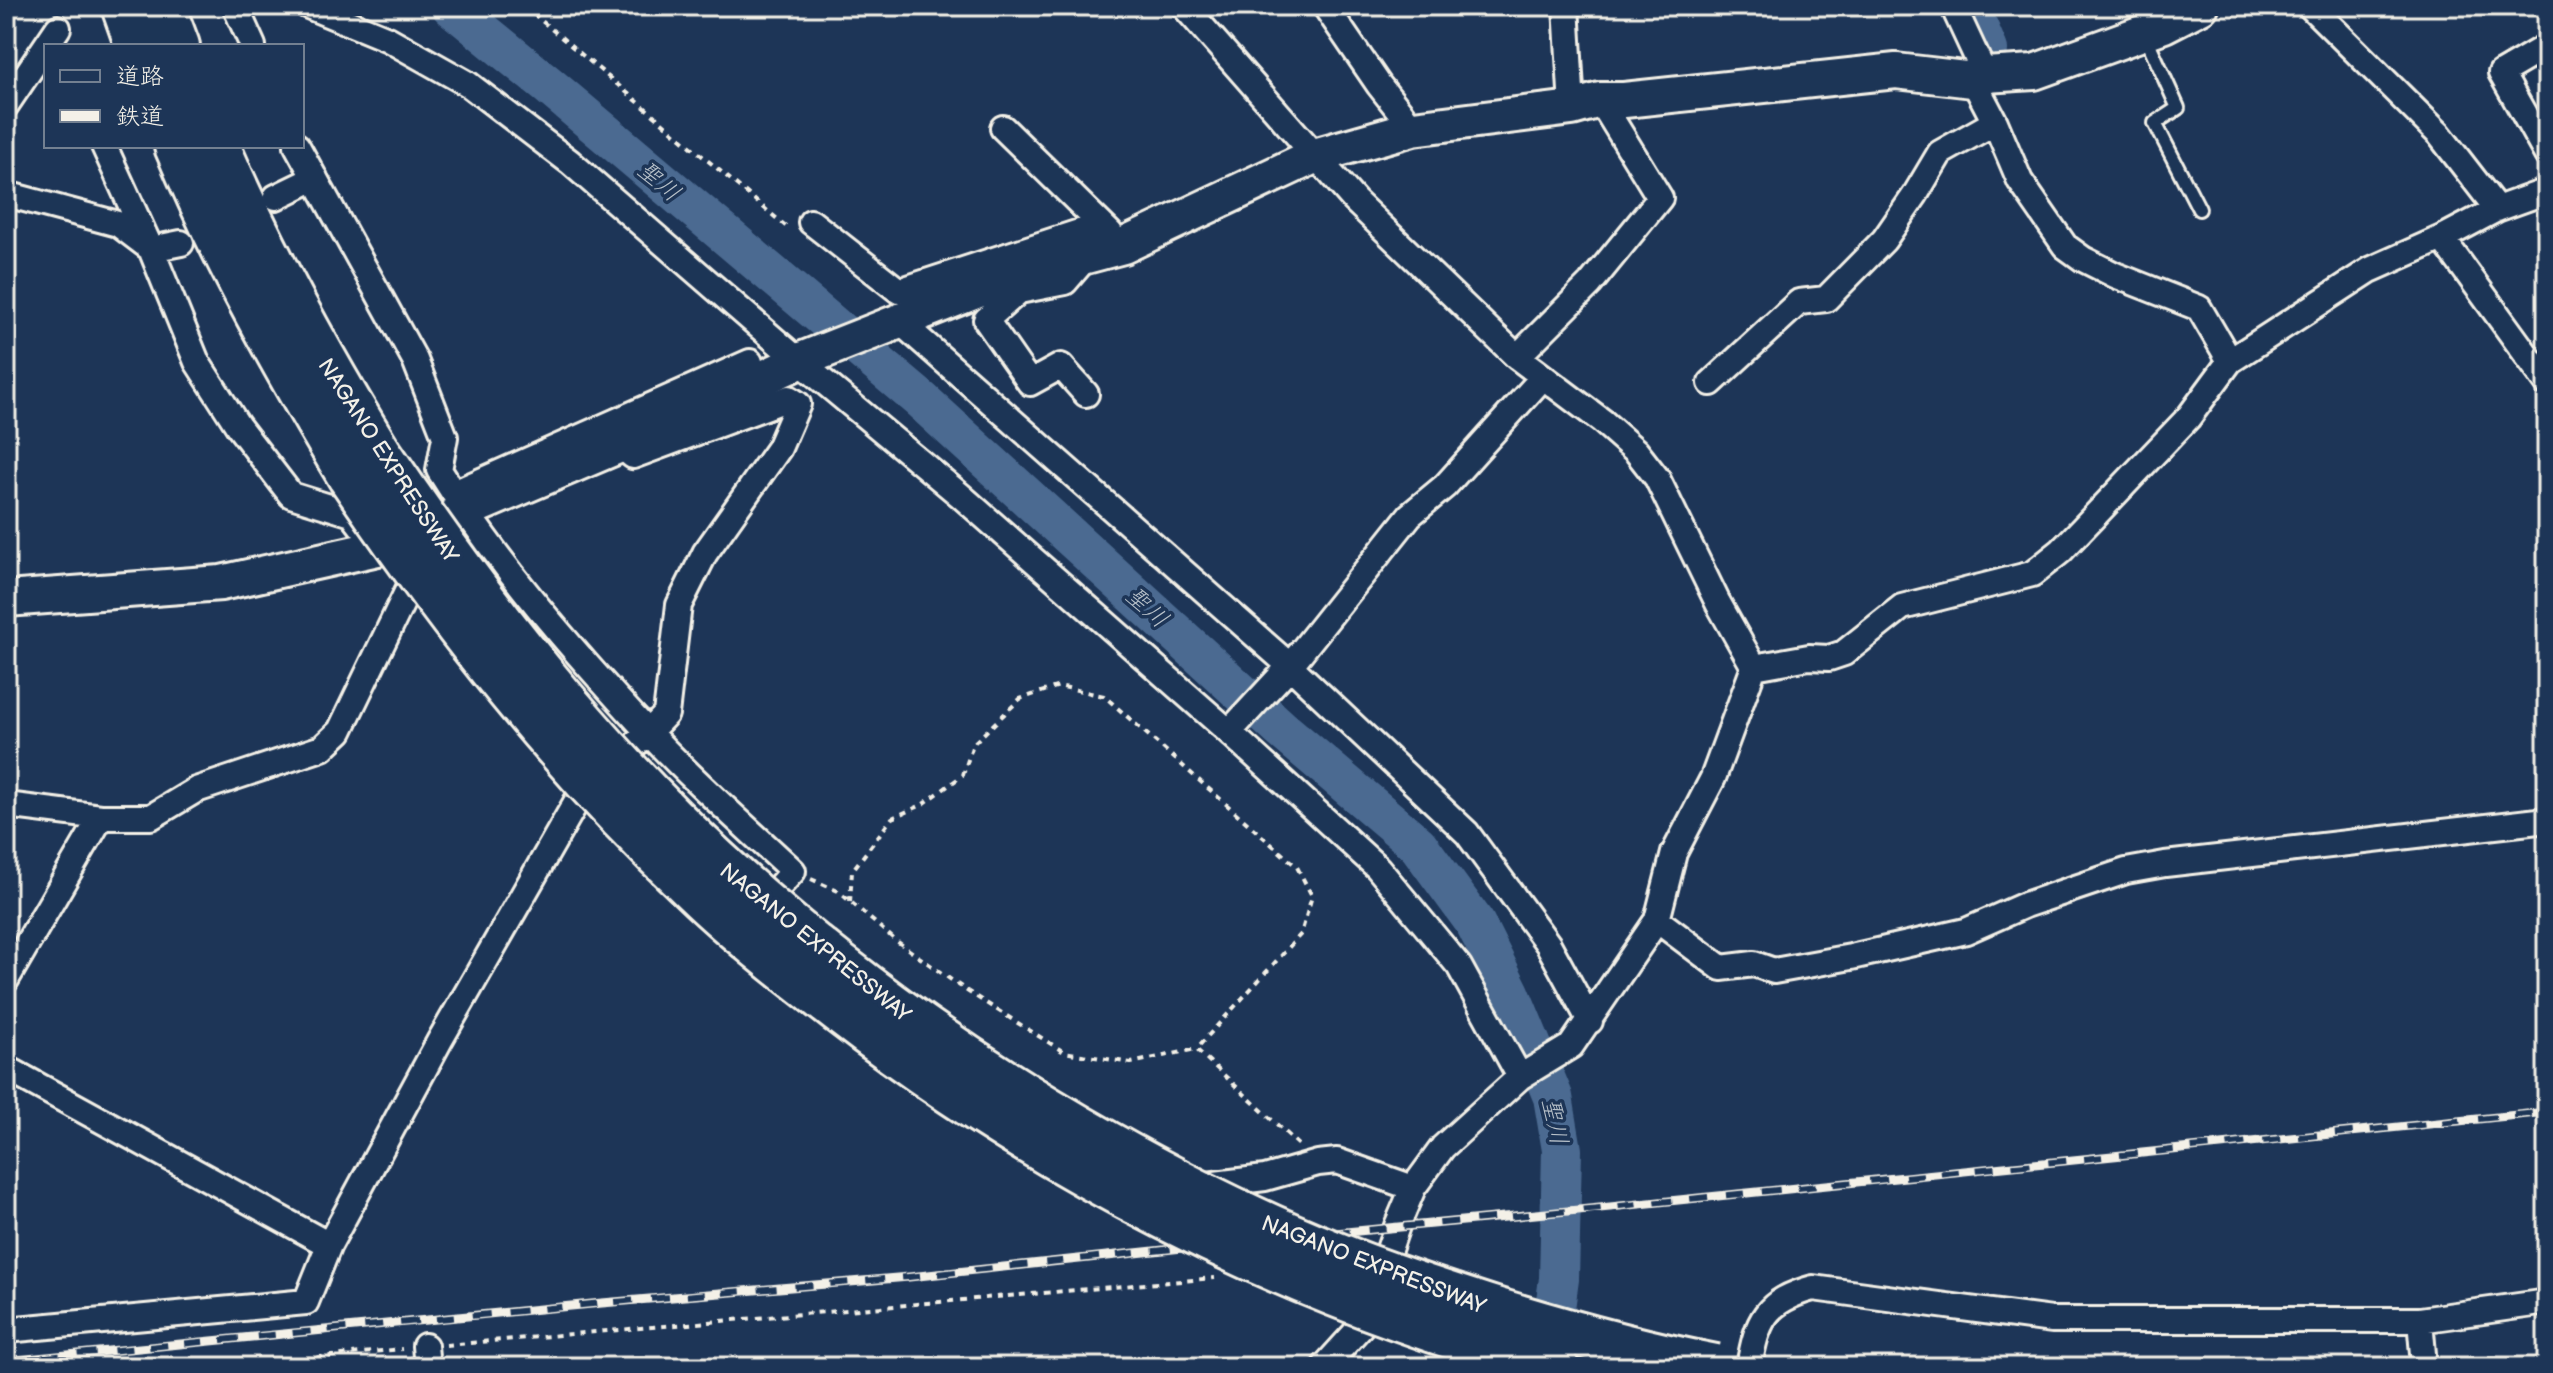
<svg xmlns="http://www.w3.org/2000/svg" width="2553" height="1373" font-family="'Balsamiq Sans','Klee One',sans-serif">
<rect width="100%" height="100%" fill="#1d3557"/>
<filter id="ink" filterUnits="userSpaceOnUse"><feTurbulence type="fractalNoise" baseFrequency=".0125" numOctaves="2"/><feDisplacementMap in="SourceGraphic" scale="16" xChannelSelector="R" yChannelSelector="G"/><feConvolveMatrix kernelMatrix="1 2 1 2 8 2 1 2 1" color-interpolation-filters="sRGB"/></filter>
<g filter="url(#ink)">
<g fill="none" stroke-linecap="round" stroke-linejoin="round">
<path stroke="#4c6b91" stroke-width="40" d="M451,6L548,85L921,400L1281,729L1418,845L1475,923L1510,993L1553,1097L1562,1150L1559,1279L1548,1359
M1969,6L1988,50"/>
<g stroke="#f4f1e8" stroke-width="18">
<path id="lane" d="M2145,35L2178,108L2155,123L2199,209"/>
</g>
<g stroke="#f4f1e8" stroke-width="30">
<path id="street" d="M235,6L253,46
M308,6L388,39L468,84L570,162L799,361L960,495L1229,732L1378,868L1459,966L1520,1077
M1184,6L1355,201L1517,357L1602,421L1636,451L1657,478L1718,603L1754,667
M1325,6L1379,85L1413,128
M1566,6L1572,108
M1953,6L1985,75
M2310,6L2439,134L2497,209
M2547,46L2501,73L2547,155
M1973,80L1995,122L2020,181L2065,246L2083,259L2115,275L2199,308L2230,361
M6,105L58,28
M1003,128L1110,233
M104,146L151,249L197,362L238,426L291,495L352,514L369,536
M297,146L415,360L445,437L439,470C498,565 572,650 648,732C693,781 744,825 793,871L759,909
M6,194L118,224L151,249L181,243
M276,197L315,178
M811,222L899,291L1101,225
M2442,238L2547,383
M898,320L1290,666L1467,833L1548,944L1590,1021
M1517,357L1590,284L1660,198L1600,100
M1711,383L1799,302L1826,299L1884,240L1915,195L1940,153L1995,122
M1086,394L1061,366L1030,383L986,320L1019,291L1065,282L1089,254
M454,493L750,362
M1754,667L1809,657L1829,658L1844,653L1902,607L2032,574L2061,551L2188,418L2230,361L2370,270L2442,238L2497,209L2547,191
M1229,732L1290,666L1410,515L1445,486L1543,377
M6,805L101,817
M1657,920L1721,968L1754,964L1774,971L1851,957L1966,931L2025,905L2126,871L2165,864L2547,820
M6,980L101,817H151L196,790L322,748L340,731L408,590
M6,1068L329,1245
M1198,1186L1265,1178L1318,1163L1337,1161L1413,1188L1397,1226L1364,1323L1324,1367
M1413,1188L1443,1147L1520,1077L1571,1046L1657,920L1674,853L1713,778L1754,667
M2420,1320L2423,1354
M6,1330L306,1302L329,1245L440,1040L582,792L649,732L666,714L679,605L705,553L779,448L798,404L789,398L633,456L620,445L617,421
M425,1346L427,1367
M1749,1367C1757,1320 1765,1301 1813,1288L2052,1320H2420L2547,1302"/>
</g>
<g stroke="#f4f1e8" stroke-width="40">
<path id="secondary" d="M6,599L221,583L378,548L620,445L806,358L1019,274L1123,246L1314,156L1413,128L1572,108L1600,100H1624L1896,71L1973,80L1985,75L2034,72L2164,25L2201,6"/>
</g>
<g stroke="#f4f1e8" stroke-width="50">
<path id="highway" d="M124,6L138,46
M162,6L177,46
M177,146C225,261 286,369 350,476
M217,146C263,253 318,354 379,453"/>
</g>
<path stroke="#f4f1e8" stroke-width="4" stroke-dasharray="6 6" stroke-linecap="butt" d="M524,6L788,228
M811,879L838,891L895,940L967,991L1064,1052L1131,1063L1196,1049L1299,1145
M850,902L852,871L892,818L922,805L963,775L973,744L1020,699L1059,686L1104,696L1297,867L1312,896L1301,934L1196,1049
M446,1345L1215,1278
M221,1367L402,1349"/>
<use href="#lane" stroke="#1d3557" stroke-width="12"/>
<use href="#street" stroke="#1d3557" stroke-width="24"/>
<use href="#secondary" stroke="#1d3557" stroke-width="34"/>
<use href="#highway" stroke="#1d3557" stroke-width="44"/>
<g stroke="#f4f1e8" stroke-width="9">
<path id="rail" d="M6,1361L602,1303L909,1277L1220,1244L1610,1207L2547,1112"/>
</g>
<use href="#rail" stroke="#1d3557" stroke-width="6" stroke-dasharray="18" stroke-linecap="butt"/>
<g stroke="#f4f1e8" stroke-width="50" stroke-linecap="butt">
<path id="highway-bridge" d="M379,453C466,583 561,707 672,818C801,946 948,1054 1106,1143C1179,1184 1254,1222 1332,1253C1386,1275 1442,1293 1498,1311C1570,1333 1642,1353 1716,1367
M350,476C451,625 562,766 694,890C731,926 771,958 812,990C1030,1164 1286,1295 1556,1367"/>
</g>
<use href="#highway-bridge" stroke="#1d3557" stroke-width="44"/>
</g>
</g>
<g text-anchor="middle" stroke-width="7" stroke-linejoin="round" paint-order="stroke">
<g font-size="22" fill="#f4f1e8" stroke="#1d3557">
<text transform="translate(389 460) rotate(57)" y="8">NAGANO EXPRESSWAY</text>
<text transform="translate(816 942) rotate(39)" y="8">NAGANO EXPRESSWAY</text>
<text transform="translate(1374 1264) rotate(21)" y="8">NAGANO EXPRESSWAY</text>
</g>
<g font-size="24" font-style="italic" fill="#b9c2ca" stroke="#1d3557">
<text transform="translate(659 181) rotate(40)" y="8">聖川</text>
<text transform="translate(1147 607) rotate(42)" y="8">聖川</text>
<text transform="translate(1555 1121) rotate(78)" y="8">聖川</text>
</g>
</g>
<rect width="2553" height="1373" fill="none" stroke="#1d3557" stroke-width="32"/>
<rect x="16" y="16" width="2521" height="1341" fill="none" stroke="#f4f1e8" stroke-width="3" filter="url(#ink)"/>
<rect x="44" y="44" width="260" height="104" fill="#1d3557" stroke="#738091" stroke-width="2"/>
<rect x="60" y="70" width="40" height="12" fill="#1d3557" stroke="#738091" stroke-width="2"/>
<text x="116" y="84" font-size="24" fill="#f4f1e8">道路</text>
<rect x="60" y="110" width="40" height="12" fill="#f4f1e8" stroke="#738091" stroke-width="2"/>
<text x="116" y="124" font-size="24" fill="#f4f1e8">鉄道</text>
</svg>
